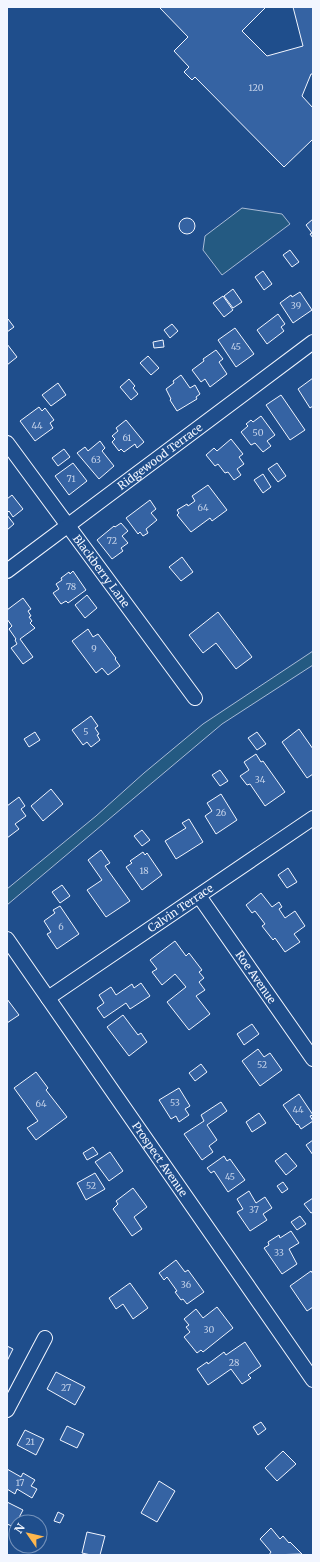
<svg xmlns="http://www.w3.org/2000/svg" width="320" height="1562" font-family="Merriweather,serif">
<rect width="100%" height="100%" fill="#1f4e8c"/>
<path fill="#245a82" stroke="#a8bbd7" d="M242,208L282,214L290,224L222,275L203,250L205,236Z
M313,651V665L222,724L7,905V889L96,816L144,773L203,724Z"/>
<path fill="#3563a3" stroke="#f2f6ff" d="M161,7H266L242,31L267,56L303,46L293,7H313V74H311L302,96L313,108V139L284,167L195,77L192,80L184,72L189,67L174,51L188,37L160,8Z
M179 226a8 8 0 1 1 16 0a8 8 0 1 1-16 0Z
M313,219V238L310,234L312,233L306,225Z
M290,250L299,262L292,267L283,255Z
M263,271L272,284L264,290L255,277Z
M233,289L242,302L233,308L224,296Z
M300,292L312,310L293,323L280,303L291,295L292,297Z
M223,296L233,310L224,317L213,303Z
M278,314L285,324L281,327L284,331L267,344L257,330Z
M8,319L14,327L7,332V320Z
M172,324L178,331L170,338L164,330Z
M235,328L254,354L236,367L218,340Z
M163,340L164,347L154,348L153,342Z
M7,344L17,357L7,365Z
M216,350L223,359L219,362L227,374L210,387L205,379L201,382L192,370L204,361L203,359Z
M148,356L159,368L151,375L140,363Z
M181,375L190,388L195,385L200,394L196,397L197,399L177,411L170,400L171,399L166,389L174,383L173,381Z
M313,378V406L310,408L298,389Z
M129,379L135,386L133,388L138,394L131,400L120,387Z
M58,383L66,395L51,406L42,395Z
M281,395L305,430L290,440L266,405Z
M39,407L42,411L45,408L54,420L50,423L53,428L35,441L20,421Z
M261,416L275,435L267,441L271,446L263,452L255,443L251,445L241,432L248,426L246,424L251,420L253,422Z
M126,420L144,442L137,448L135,444L124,452L121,449L119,451L112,442L115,439L112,436L118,431L116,428Z
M231,439L243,454L239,457L244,464L237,469L241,475L234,480L228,472L225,473L218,464L215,466L206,455L214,448L217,451Z
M100,441L105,448L102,451L114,466L99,479L77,453L85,447L88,451Z
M64,449L70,457L58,466L52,458Z
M73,463L87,481L69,495L55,476Z
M277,463L286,476L278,482L268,469Z
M263,474L271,487L263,493L254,480Z
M208,485L227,510L212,521L210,518L191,532L177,515L179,513L177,510L187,504L188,506L195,501L192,496Z
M12,495L23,509L13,517L9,511L7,513V499Z
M150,500L156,509L151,513L157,520L146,529L148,533L143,536L140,532L138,534L126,518Z
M7,515L14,524L7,530Z
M121,523L128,531L122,536L128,543L121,548L123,551L112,559L97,540L114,526L115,527Z
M182,557L193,572L181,581L169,567Z
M73,571L86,590L68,603L66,601L61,604L53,593L59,589L56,584L62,580L61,578L69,572L70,574Z
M87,595L97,608L85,618L75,605Z
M23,598L31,609L28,611L31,616L29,617L32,621L30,623L35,628L20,639L33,657L23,664L11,648L17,644L15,640L16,639L9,629L12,626L7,619V610Z
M218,612L252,657L236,669L216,643L203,653L189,635Z
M88,629L93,637L98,634L116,658L115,659L120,666L108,675L102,668L96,673L72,641Z
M91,716L98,726L95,728L99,734L97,735L100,740L91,747L87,742L83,745L72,730Z
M299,729L313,749V774L307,778L282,742Z
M35,732L40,740L29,747L24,739Z
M257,732L266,744L257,750L248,738Z
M256,754L261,762L263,761L285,792L265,806L250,784L247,785L240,776L249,770L244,762Z
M220,770L228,781L220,786L212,775Z
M51,789L63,804L43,821L31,806Z
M221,794L237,820L216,834L205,816L212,811L207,803Z
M19,797L25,806L21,809L26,816L15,824L19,829L7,838V806Z
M189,819L203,842L176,859L165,841L186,828L182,823Z
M142,830L150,840L142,846L134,836Z
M101,850L110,863L105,866L130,901L106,917L87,890L102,880L88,860Z
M143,852L145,855L147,853L162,875L142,890L126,867L132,863L130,861Z
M288,868L297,882L287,888L278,875Z
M62,885L70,896L60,903L52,892Z
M261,893L272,907L279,902L282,907L279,909L285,918L295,911L305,926L294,934L300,942L285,952L275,938L273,940L262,926L265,924L255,911L252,913L246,905Z
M60,906L79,934L57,949L47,934L51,932L44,921L55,913L53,910Z
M175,941L186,956L189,953L202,970L199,972L204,978L199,982L205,990L196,996L210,1014L189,1030L167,1002L186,987L175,974L162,985L152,972L157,969L150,960Z
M141,983L150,996L130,1009L126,1003L104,1018L97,1008L104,1003L99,995L111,987L116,995L132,984L134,988Z
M7,999L19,1015L7,1023Z
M123,1015L138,1035L141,1033L147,1042L129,1056L107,1027Z
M252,1024L259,1034L244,1045L237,1034Z
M258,1049L264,1057L270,1053L282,1070L260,1086L242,1061Z
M201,1064L207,1072L195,1081L189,1073Z
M36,1072L48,1088L46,1090L67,1117L36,1140L27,1128L38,1121L14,1088Z
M179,1088L190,1106L185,1109L189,1115L179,1122L176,1116L171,1119L159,1100Z
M299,1094L313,1115L310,1116L313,1121L301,1129L298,1124L297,1125L283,1105Z
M221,1102L227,1111L207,1125L217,1140L209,1146L213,1152L202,1160L184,1134L204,1121L201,1115Z
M259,1113L266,1123L252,1132L246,1122Z
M313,1140V1155L306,1145Z
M93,1147L98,1154L87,1160L83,1153Z
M110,1152L123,1171L109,1181L95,1162Z
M286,1153L297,1166L286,1175L275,1161Z
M224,1156L227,1161L230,1159L245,1180L228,1192L214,1171L211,1173L207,1168Z
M95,1173L105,1189L86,1200L77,1183Z
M283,1182L288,1189L282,1193L277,1186Z
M133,1188L147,1207L134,1217L142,1229L132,1236L113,1209L118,1204L116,1201Z
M249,1191L256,1203L265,1197L272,1208L263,1214L267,1220L250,1231L237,1212L243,1209L237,1199Z
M313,1198V1212L311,1213L304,1204Z
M300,1216L306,1224L297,1230L291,1222Z
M291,1231L299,1243L289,1249L297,1264L282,1274L264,1248L269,1245L268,1242L279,1235L280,1238Z
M176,1260L185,1272L188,1270L204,1292L187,1304L183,1299L181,1300L175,1292L177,1291L167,1277L164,1280L159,1273Z
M311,1271L313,1274V1307L307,1311L290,1286Z
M130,1283L148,1308L133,1319L123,1304L116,1309L109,1298Z
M217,1307L233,1328L203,1352L201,1350L197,1353L184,1337L190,1332L186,1327L189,1325L184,1319L196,1309L203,1318Z
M245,1342L261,1366L248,1375L251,1378L242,1384L231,1369L208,1385L197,1369L207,1362L208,1364L224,1352L226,1355Z
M7,1346L13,1349L7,1361Z
M56,1372L85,1387L75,1405L47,1389Z
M261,1422L266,1429L258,1435L253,1427Z
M67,1426L84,1434L77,1448L60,1440Z
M25,1430L44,1439L36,1455L17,1445Z
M283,1451L296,1464L277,1481L265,1468Z
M7,1469L21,1477L23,1473L35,1480L31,1486L37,1489L32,1498L17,1489L15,1494L7,1489Z
M159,1481L175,1491L157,1522L141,1513Z
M7,1502L23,1510L14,1527L7,1524Z
M58,1512L64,1515L60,1523L54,1521Z
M271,1528L280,1539L283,1536L289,1543L290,1542L302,1554L269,1555L271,1552L260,1539Z
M87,1532L105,1536L100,1555H91L82,1553Z"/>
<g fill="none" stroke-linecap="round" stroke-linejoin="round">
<g stroke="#f2f6ff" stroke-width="16">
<g id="minor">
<path id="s1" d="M7,443L195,698"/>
<path id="s2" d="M7,571L313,342"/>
<path id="s3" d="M199,896L313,1059"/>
<path id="s4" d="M7,939L313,1380"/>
<path id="s5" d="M48,998L313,818"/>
<path d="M7,1410L45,1338"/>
</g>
</g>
<use href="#minor" stroke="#1f4e8c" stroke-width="14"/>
</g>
<g text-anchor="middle" stroke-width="3" stroke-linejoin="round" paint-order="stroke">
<g font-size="9" fill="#c3d1e8">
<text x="256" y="91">120</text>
<text x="296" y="309">39</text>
<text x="236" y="350">45</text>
<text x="37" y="429">44</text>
<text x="258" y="436">50</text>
<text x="127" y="441">61</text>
<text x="96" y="463">63</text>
<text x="71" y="482">71</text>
<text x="203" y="511">64</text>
<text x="112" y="544">72</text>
<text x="71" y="590">78</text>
<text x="94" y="652">9</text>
<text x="86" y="735">5</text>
<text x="260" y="783">34</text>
<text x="221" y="816">26</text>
<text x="144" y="874">18</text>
<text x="61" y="930">6</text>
<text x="262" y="1068">52</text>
<text x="175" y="1106">53</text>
<text x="41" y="1107">64</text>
<text x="298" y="1113">44</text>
<text x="230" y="1180">45</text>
<text x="91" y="1189">52</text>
<text x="254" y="1213">37</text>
<text x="279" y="1256">33</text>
<text x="186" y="1288">36</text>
<text x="209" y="1333">30</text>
<text x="234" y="1366">28</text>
<text x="66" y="1391">27</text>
<text x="30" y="1445">21</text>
<text x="20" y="1486">17</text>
</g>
<g font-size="11" fill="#f2f6ff" stroke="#1f4e8c">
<text dy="4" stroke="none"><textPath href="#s2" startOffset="191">Ridgewood Terrace</textPath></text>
<text dy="4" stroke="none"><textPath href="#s1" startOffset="159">Blackberry Lane</textPath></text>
<text dy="4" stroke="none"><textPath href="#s5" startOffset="160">Calvin Terrace</textPath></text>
<text dy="4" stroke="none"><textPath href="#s3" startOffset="99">Roe Avenue</textPath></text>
<text dy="4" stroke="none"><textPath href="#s4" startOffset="268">Prospect Avenue</textPath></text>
</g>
</g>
<rect width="320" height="1562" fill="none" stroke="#f2f6ff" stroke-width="16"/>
<g transform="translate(28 1534) rotate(304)"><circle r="19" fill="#1f4e8c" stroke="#7391ba"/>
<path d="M0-3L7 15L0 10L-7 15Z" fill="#ffb74d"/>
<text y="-6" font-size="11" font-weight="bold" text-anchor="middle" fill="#f2f6ff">N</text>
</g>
</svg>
